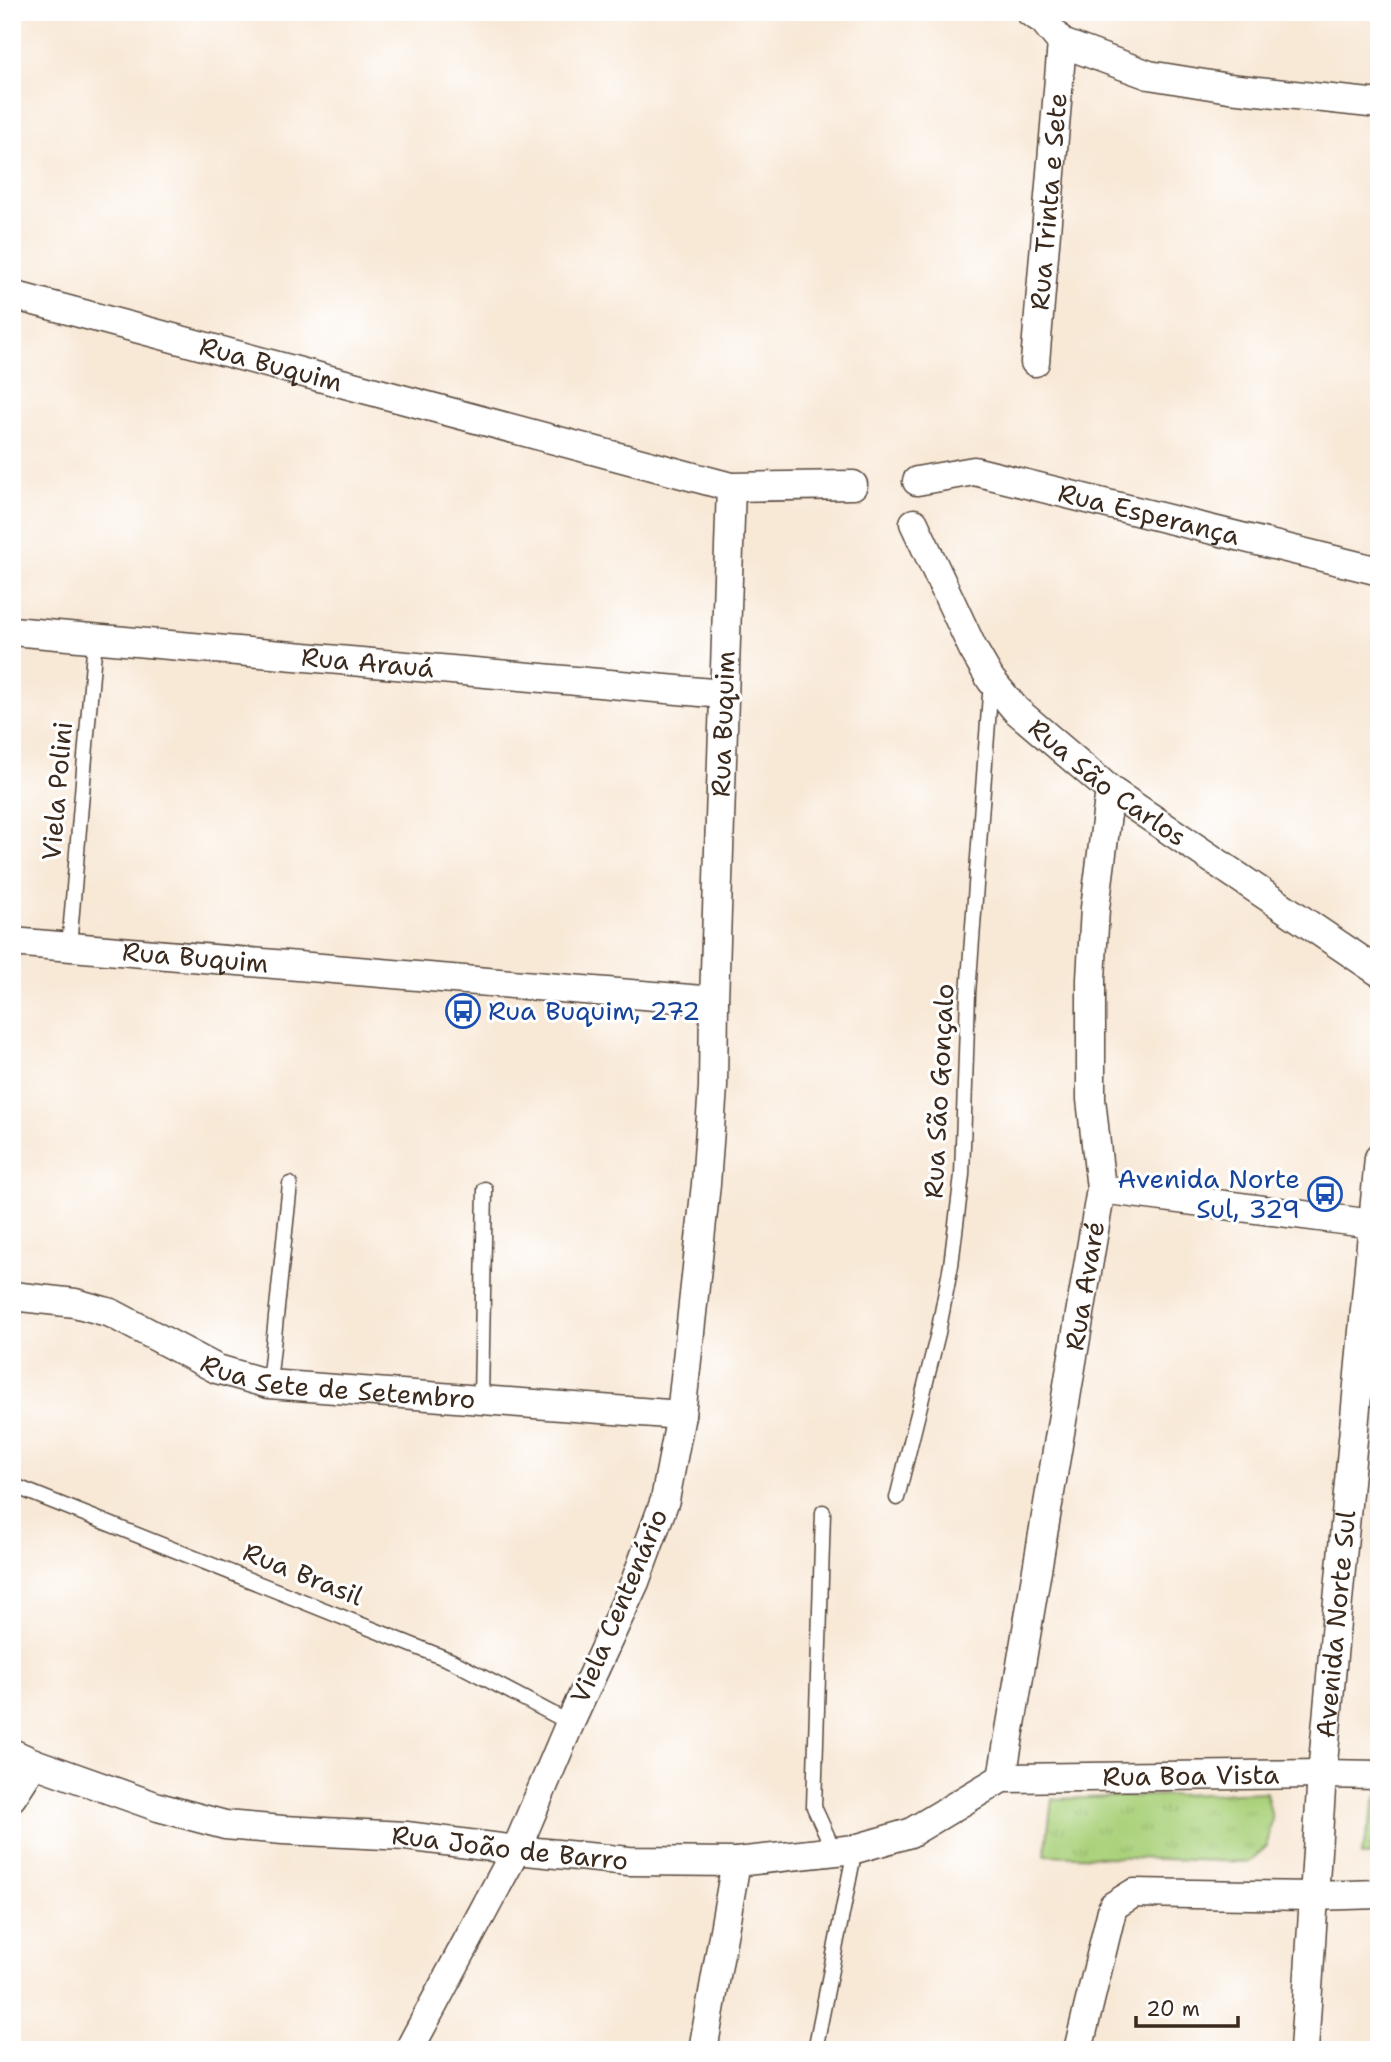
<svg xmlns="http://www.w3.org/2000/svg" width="1391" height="2062" font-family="'Shantell Sans',sans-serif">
<defs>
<pattern id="grass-tufts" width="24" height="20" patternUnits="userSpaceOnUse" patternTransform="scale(1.75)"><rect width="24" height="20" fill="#aad27c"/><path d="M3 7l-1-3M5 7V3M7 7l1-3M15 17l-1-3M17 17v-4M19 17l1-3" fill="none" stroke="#93b46b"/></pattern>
</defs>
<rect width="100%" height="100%" fill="#fff"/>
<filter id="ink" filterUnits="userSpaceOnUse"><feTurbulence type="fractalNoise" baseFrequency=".0143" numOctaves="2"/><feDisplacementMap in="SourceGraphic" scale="14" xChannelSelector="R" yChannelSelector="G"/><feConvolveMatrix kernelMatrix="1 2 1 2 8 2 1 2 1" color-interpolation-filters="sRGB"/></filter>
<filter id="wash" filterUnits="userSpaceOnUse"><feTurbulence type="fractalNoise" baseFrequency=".00686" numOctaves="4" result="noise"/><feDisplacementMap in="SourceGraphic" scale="28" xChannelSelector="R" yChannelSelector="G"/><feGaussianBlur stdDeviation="1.57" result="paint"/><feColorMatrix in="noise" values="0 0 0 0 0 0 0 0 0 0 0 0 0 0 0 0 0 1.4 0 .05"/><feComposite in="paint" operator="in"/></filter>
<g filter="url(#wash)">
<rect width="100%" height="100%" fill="#f8e8d6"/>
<path fill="url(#grass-tufts)" stroke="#727e4d" stroke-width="2" d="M1266,1792L1272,1818L1267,1846L1249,1862L1045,1855L1052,1799Z
M1377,1795H1379V1855L1361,1856Z"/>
</g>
<g filter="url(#ink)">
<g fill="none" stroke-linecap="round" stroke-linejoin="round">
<g stroke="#57463a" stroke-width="17">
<path id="lane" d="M69,947L95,639
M269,1384L290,1184
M481,1399L485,1189
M12,1485L452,1661L570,1723
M897,1498L938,1333L951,1265L962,1175L968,994L991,681
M823,1512L814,1807L834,1851
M815,2050L855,1849"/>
</g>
<g stroke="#57463a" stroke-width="31">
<g id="street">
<path d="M1030,12L1043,20L1062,43L1149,75L1229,88L1379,104"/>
<path id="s1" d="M12,295L731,487L714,1001L713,1087L706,1184L681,1415L665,1500L635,1582L570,1723L516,1850L409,2050"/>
<path id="s2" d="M1035,362L1062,43"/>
<path id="s3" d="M917,481L974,471L1379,571"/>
<path d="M731,487L853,485"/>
<path id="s4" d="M914,523L973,649L991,680L1016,710L1110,790L1379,972"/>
<path id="s5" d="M12,631L723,694"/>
<path id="s6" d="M12,942L714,1001"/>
<path d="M1101,1189L1373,1224"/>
<path id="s7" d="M12,1296L75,1303L111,1313L217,1369L269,1384L681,1415"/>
<path id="s8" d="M12,1753L34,1763L158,1807L225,1825L283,1830L406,1836L516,1850L629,1861L736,1862L855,1849L910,1833L1002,1778L1322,1774L1379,1775"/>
<path id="s9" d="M1002,1778L1101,1189L1091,1099V979L1095,908L1110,790"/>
<path d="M12,1797L34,1763"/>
<path d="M703,2050L736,1862"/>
<path d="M1078,2050L1113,1906L1134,1893L1314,1896L1379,1894"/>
<path id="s10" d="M1304,2050L1322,1774L1379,1158"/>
</g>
</g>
<use href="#lane" stroke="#fff" stroke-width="14"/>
<use href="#street" stroke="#fff" stroke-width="28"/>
</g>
</g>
<defs>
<g id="bus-ring" transform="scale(1.75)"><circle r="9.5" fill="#fff" stroke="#1a4fb4" stroke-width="1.5"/><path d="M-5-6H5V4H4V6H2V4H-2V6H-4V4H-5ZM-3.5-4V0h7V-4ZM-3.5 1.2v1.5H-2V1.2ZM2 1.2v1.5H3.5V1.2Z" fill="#1a4fb4"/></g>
</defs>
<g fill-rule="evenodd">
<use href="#bus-ring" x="463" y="1011"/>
<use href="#bus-ring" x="1325" y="1194"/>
</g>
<g text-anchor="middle" stroke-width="6" stroke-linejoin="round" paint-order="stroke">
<g font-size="26" fill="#3b2a1e" stroke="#fff">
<text dy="9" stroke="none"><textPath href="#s2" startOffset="161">Rua Trinta e Sete</textPath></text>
<text dy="9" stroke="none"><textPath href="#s1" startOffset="268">Rua Buquim</textPath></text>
<text dy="9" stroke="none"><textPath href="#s3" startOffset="238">Rua Esperança</textPath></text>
<text dy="9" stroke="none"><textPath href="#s5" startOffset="357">Rua Arauá</textPath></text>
<text transform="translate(723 724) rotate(-88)" y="9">Rua Buquim</text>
<text dy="9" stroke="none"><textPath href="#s4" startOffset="331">Rua São Carlos</textPath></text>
<text transform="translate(57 791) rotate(-85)" y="9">Viela Polini</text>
<text dy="9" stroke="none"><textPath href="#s6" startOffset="184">Rua Buquim</textPath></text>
<text transform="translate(939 1091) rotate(-87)" y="9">Rua São Gonçalo</text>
<text dy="9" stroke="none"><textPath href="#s9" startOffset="499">Rua Avaré</textPath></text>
<text dy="9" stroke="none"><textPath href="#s7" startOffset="343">Rua Sete de Setembro</textPath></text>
<text transform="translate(303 1574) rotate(22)" y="9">Rua Brasil</text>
<text transform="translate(619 1606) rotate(-67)" y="9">Viela Centenário</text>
<text dy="9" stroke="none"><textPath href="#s10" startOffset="427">Avenida Norte Sul</textPath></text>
<text dy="9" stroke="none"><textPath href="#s8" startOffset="1211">Rua Boa Vista</textPath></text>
<text dy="9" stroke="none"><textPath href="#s8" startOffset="511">Rua João de Barro</textPath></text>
</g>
<g font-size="26" fill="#164399" stroke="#fff" text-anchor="start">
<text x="488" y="1020">Rua Buquim, 272</text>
<text x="1300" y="1188" text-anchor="end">Avenida Norte<tspan x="1300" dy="30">Sul, 329</tspan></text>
</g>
</g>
<rect width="1391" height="2062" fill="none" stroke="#fff" stroke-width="42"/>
<path d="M1136 2016v10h102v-10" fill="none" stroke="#3b2a1e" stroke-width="3.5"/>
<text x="1146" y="2016" font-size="21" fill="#3b2a1e" stroke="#ffffff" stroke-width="5" paint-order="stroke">20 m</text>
</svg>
